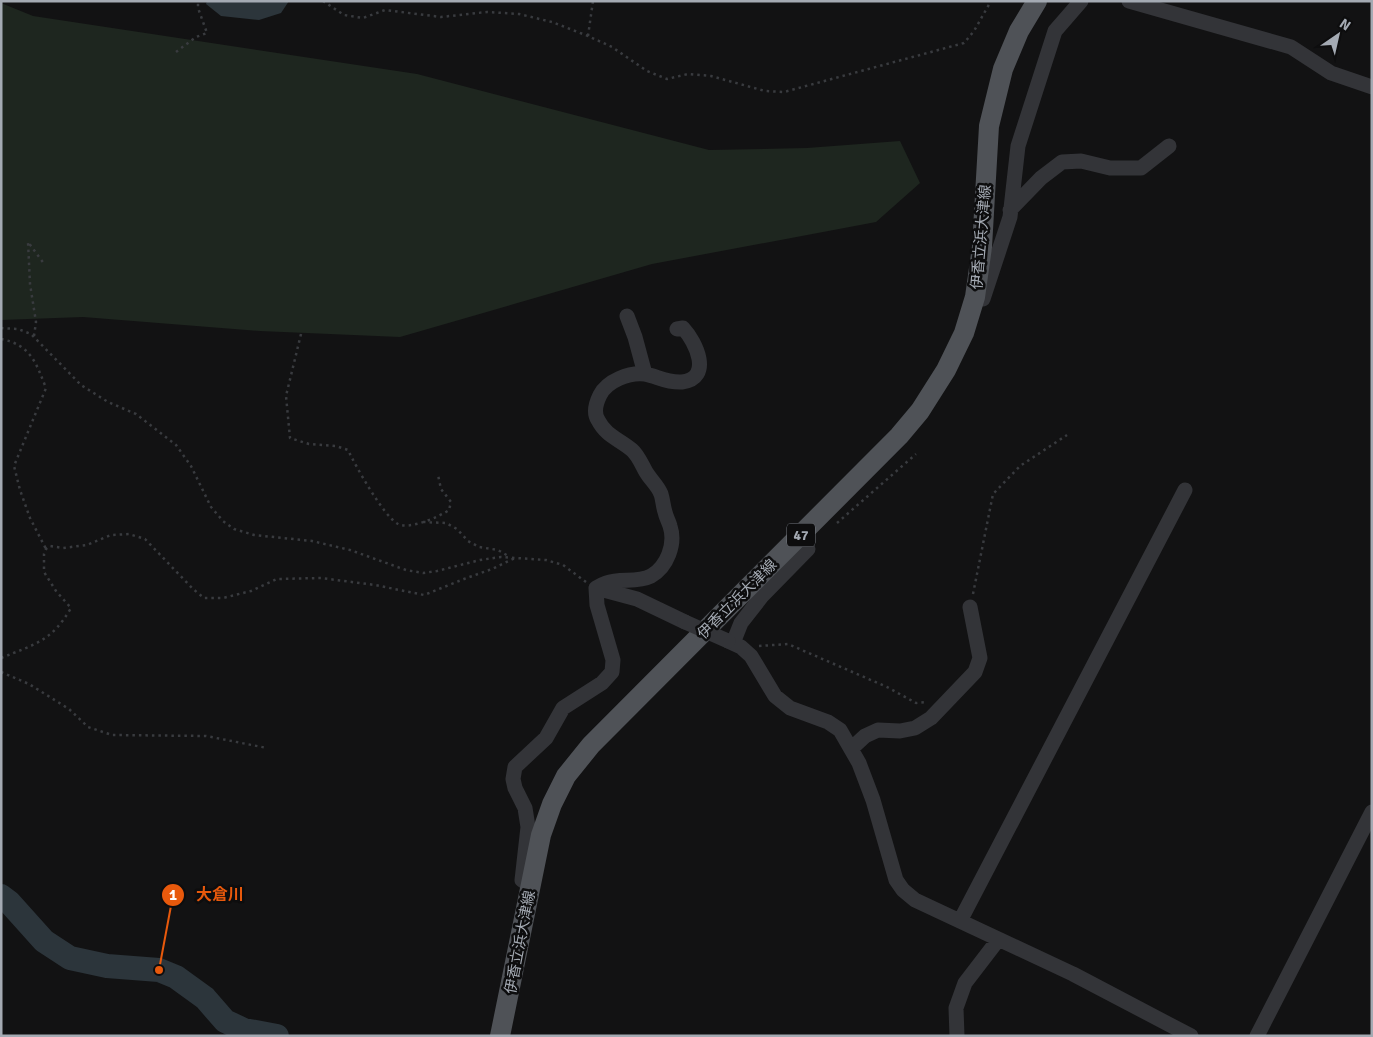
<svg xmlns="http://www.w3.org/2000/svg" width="1373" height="1037" font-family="Signika,'Noto Sans JP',sans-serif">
<rect width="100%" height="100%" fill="#121213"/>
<path fill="#1e261f" d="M1,3L33,16L417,74L709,150L807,148L900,141L920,183L876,222L652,264L400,337L260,331L83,317L1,320Z"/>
<path fill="#2c353b" d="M207,1H289L281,13L259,20L221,16L206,4Z"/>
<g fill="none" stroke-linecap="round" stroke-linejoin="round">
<path stroke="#2c353b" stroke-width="24" d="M1,896L9,902L44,941L70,958L107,966L159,970L176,977L205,998L225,1021L244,1030L277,1036"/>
<path stroke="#393b3f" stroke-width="2.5" stroke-dasharray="2.5 4" stroke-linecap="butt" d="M323,1L344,15L363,18L385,10L441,17L487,12L519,14L552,22L588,36L612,47L647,71L667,79L688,74L711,76L765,91L784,92L964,43L974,31L991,1
M588,36L593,1
M176,52L196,37L207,33L198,8V1
M1,328L18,329L31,334L81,385L108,402L136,414L176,445L191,466L211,507L223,521L234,529L254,535L312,541L350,550L406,570L423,573L437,571L480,560L501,557L546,560L563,565L586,582
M301,334L286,396L290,438L309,444L336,446L348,450C355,465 384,517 398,524C409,530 439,517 449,510L451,502L441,489L438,475
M34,336L36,322L30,284L28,242L45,265
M1,339C31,345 36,363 46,388L14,466L20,490L30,518L46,549
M423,522L446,523L457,529L468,541L479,547L498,550L510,557
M837,523L916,454
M973,594L993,494L1020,466L1067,435
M759,646L788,644L887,687L916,703L927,702
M1,658C35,644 51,642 71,608L56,591L44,572V554L46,549L50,546L63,548L87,545L111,535L129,534L145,539L193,589L204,598H223L251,591L277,579L321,578L375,585L424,595L464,579L492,569L515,558
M1,672L29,684L69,709L88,727L112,735L206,736L267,748"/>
<path stroke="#333438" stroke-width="15" d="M1129,1L1291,47L1331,73L1372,87
M1010,210L1041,178L1062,162L1081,161L1110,168H1141L1169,146
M975,297L983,299L1010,217L1018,146L1055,31L1081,1
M627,316L635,337L645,374
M596,588C599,586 603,584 606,583C621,578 637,583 651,576C667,567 676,544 670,526C669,522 666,517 665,512C663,506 663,500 661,494C658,486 650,479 646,472C642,465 638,455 632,450C619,439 606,436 598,420C593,412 596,403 600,395C607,381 629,372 645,374C657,376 666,383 682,382C713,378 696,342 683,328L677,329
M596,588L637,599L685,622
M728,641L741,647L751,656L775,696L790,708L828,722L840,730L859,763L873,800L896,880L903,890L915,900L1073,974L1191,1036
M733,643L741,623L762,596L808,549L797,539
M851,749L865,736L878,730L900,731L915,728L931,718L975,672L980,658L970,607
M531,886L522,880L528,827L525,808L515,788L513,779L515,767L546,738L563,708L602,683L612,672L613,660L597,605L596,588
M960,921L1185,490
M957,1036L956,1008L965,983L998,940
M1257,1036L1372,812"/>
<path stroke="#4f5257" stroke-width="20" d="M500,1036L541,835L552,804L566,776L591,745L899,436L920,411L946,370L964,333L975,297L982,247L989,126L1003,69L1019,31L1037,1"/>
<path stroke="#333438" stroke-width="15" d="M685,622L728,641"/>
</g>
<g text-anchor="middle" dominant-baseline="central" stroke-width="5" stroke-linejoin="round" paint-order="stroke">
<rect fill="#0d0d0e" stroke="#777b82" stroke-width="1" x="787" y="523.5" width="28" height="23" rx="4"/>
<g font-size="14" font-weight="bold" fill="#a4aab3">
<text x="801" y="535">47</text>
</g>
<g font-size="15" fill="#a4aab3" stroke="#0d0d0e">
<text transform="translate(981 237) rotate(-85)">伊香立浜大津線</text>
<text transform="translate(737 599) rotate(-45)">伊香立浜大津線</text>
<text transform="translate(520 942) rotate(-79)">伊香立浜大津線</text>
</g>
</g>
<path fill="none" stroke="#e8590c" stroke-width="2" d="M159 970L173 895"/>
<g fill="#e8590c" stroke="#0d0d0e" stroke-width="2">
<circle cx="159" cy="970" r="5"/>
<circle cx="173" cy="895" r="12"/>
</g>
<g font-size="15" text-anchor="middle" font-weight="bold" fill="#fff">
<text x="173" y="900">1</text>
</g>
<g font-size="16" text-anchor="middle" font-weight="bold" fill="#e8590c" stroke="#0d0d0e" stroke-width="5" stroke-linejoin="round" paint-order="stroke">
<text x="220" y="900">大倉川</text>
</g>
<rect width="1373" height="1037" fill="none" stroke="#a4aab3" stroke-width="5"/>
<g transform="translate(1338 35) rotate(34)" stroke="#0d0d0e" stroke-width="4" paint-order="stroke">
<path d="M0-4L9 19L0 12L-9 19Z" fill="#a4aab3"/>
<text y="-8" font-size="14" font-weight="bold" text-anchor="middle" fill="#a4aab3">N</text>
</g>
</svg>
